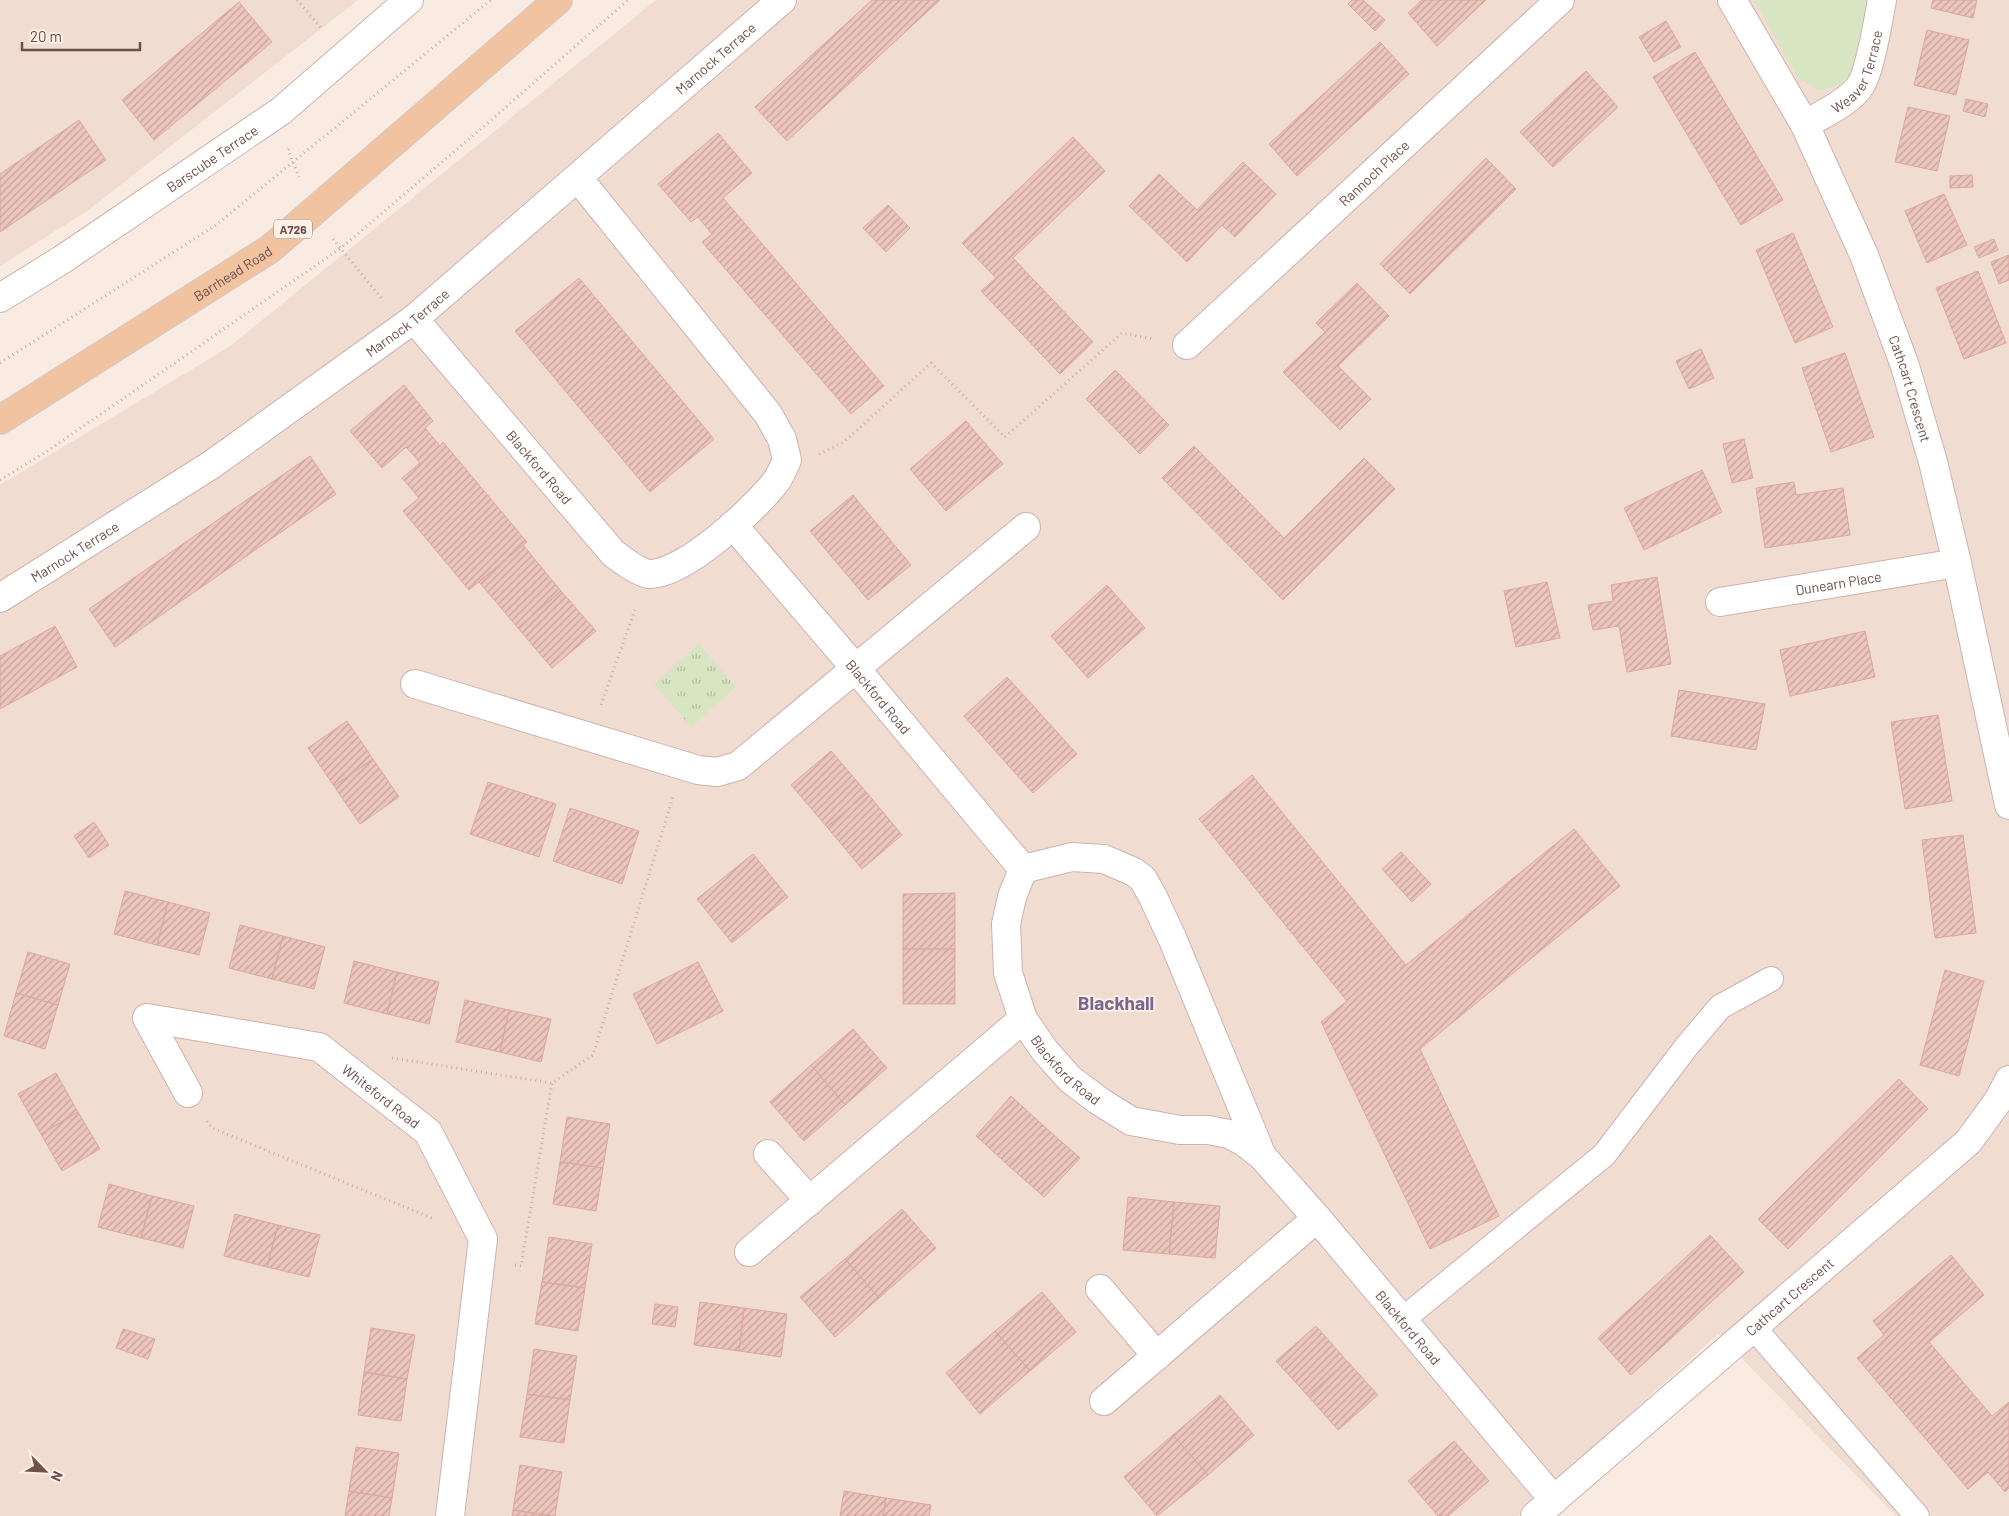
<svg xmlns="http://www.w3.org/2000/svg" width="2009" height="1516" font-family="Barlow,sans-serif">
<defs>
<pattern id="park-tufts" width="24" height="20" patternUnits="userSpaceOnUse" patternTransform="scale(1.25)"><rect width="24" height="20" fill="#d7e5c2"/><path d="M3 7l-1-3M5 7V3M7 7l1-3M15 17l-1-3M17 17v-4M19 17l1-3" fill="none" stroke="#b3bca0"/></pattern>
<pattern id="building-hatch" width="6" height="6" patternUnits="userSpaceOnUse" patternTransform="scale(1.25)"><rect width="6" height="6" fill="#ecc5bc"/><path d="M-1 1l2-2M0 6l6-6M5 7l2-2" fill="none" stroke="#c3a29b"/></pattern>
</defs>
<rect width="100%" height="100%" fill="#f9ebe2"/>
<path fill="#f0dcd1" d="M0,0H358L87,211L0,266Z
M656,0H2009V1516H1896L1718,1334L1517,1516H0V485L229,347Z"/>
<path fill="#d7e5c2" d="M1754,0H1868L1851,73L1839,85L1823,90L1815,88L1799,79Z"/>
<path fill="url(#park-tufts)" d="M699,644L736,687L691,727L654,684Z"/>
<path fill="url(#building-hatch)" stroke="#dca99e" d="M872,0H940L787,141L755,107Z
M1352,0H1363L1385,20L1375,31L1348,4Z
M1422,0H1486L1437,46L1408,13Z
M1933,0H1977L1973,18L1931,8Z
M239,2L272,42L154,140L122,100Z
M1666,21L1681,47L1654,62L1639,37Z
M1927,30L1969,40L1956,95L1914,85Z
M1380,42L1409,74L1297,176L1269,144Z
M1695,52L1783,200L1741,225L1653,77Z
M1586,71L1618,107L1553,167L1520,132Z
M1966,99L1988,104L1985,117L1963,111Z
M1908,107L1950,116L1937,171L1895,162Z
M79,120L106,160L0,232V174Z
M718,133L752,173L723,198L884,386L851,414L702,242L712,234L698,217L691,222L658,184Z
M1073,137L1105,171L1013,258L1093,342L1060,374L981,291L996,278L962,243Z
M1486,158L1516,189L1410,294L1380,264Z
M1243,162L1276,194L1235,237L1222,225L1187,262L1129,206L1159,174L1197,210Z
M1972,175L1973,187L1950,188V176Z
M1944,194L1967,245L1927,263L1905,211Z
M888,205L910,228L886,252L863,228Z
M1793,233L1833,327L1795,343L1756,250Z
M1994,239L1998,250L1979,258L1974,247Z
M2009,255V280L1999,284L1991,262Z
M1978,271L2006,343L1964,359L1936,288Z
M579,278L714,439L650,492L515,331Z
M1357,283L1389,316L1338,366L1371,399L1340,430L1283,372L1325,332L1316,323Z
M1701,349L1714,378L1689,389L1676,361Z
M1845,353L1874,437L1831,452L1802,368Z
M1115,370L1169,425L1140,454L1086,399Z
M404,385L433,421L425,428L440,446L443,442L527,542L469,590L403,511L419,498L402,478L420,463L406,447L382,468L350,431Z
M966,421L1003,464L946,511L910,469Z
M1744,439L1753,478L1732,483L1723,444Z
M1194,446L1284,538L1364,458L1395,489L1283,600L1162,478Z
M310,456L336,494L115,647L89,609Z
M1702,470L1722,512L1644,550L1624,508Z
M1794,482L1796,495L1843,488L1850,535L1765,548L1756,488Z
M853,495L911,565L868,600L810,531Z
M523,545L561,591L518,628L479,582Z
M1657,577L1671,664L1627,672L1619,626L1593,630L1588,605L1613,601L1611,585Z
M1547,582L1560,638L1516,647L1504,591Z
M1107,585L1145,628L1088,678L1051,636Z
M561,591L596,631L552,668L518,628Z
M55,626L77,667L0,709V656Z
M1865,631L1875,677L1790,696L1780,650Z
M1007,677L1077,754L1033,793L964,716Z
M1679,690L1765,704L1756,750L1671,736Z
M1938,715L1952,801L1905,809L1891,722Z
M347,721L373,759L334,786L308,748Z
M831,751L867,793L827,827L791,785Z
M373,759L399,797L360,824L334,786Z
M1252,775L1406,965L1574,829L1620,886L1420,1049L1499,1216L1430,1249L1321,1022L1347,1001L1199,819Z
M488,782L556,804L539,857L470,834Z
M867,793L902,835L862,869L827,827Z
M570,808L639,831L622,884L553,861Z
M94,822L109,845L89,858L74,836Z
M1963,835L1976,933L1935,938L1922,840Z
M1401,852L1431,884L1412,902L1382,869Z
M753,854L788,897L732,943L697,899Z
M125,891L168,902L157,945L114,934Z
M955,893V949H903V894Z
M168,902L210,913L199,955L157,945Z
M240,925L283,936L272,979L229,968Z
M283,936L325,947L314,989L272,979Z
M903,949H955V1004H903Z
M28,952L70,964L58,1005L16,993Z
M354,961L397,972L387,1014L344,1003Z
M698,962L723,1011L657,1044L633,994Z
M1945,970L1984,981L1959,1076L1920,1065Z
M397,972L439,982L429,1024L387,1014Z
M16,993L58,1005L45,1049L4,1036Z
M465,1000L509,1010L500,1052L456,1042Z
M509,1010L551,1019L541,1062L500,1052Z
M853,1029L887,1068L845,1105L811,1065Z
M811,1065L845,1105L804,1141L770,1102Z
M56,1073L78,1112L41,1134L18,1094Z
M1899,1079L1928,1109L1788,1249L1758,1219Z
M1011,1096L1046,1128L1010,1167L976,1136Z
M78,1112L100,1149L62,1171L41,1134Z
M567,1117L610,1124L603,1168L560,1162Z
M1046,1128L1080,1158L1044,1197L1010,1167Z
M560,1162L603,1168L596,1211L553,1204Z
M109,1184L152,1196L141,1238L98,1227Z
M152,1196L194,1206L183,1248L141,1238Z
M1128,1197L1174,1202L1169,1254L1123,1250Z
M1174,1202L1220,1206L1215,1258L1169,1254Z
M902,1209L936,1248L879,1298L845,1259Z
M235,1214L278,1225L267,1267L224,1256Z
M278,1225L320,1235L309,1277L267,1267Z
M1710,1235L1744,1272L1631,1375L1598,1338Z
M549,1237L592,1244L585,1288L542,1282Z
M1951,1255L1984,1295L1929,1342L1992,1416L2009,1402V1488L2005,1492L1988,1472L1968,1489L1857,1358L1884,1335L1873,1321Z
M845,1259L879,1298L835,1337L800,1297Z
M542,1282L585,1288L578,1331L535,1324Z
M1042,1292L1076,1332L1030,1371L995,1331Z
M700,1302L744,1308L739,1351L694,1345Z
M655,1304L678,1307L675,1327L652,1324Z
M744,1308L787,1314L781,1357L739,1351Z
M1316,1326L1347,1361L1308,1396L1276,1361Z
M371,1328L415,1335L407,1379L364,1372Z
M123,1329L155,1339L148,1359L116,1348Z
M995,1331L1030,1371L980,1414L946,1373Z
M534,1349L577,1356L570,1400L527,1394Z
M1347,1361L1378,1395L1338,1430L1308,1396Z
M364,1372L407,1379L401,1421L358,1415Z
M527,1394L570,1400L564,1443L520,1437Z
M1220,1395L1254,1435L1208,1475L1173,1435Z
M1173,1435L1208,1475L1157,1516L1124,1477Z
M1454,1441L1489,1481L1448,1516H1438L1408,1481Z
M356,1447L399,1453L392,1498L349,1491Z
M520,1465L562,1472L555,1516L513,1510Z
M349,1491L392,1498L389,1516H345Z
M844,1491L886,1498L883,1516H840Z
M886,1498L931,1505L929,1516H883Z
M513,1510L551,1516H512Z"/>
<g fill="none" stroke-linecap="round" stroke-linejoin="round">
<defs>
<path id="service" d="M1402,1320L1604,1155L1687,1046L1720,1007L1771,979
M1753,1327L1917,1516"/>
<g id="minor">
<path id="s1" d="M1732,0L1805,125L1864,255L1905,366L1933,462L1957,563L2009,805"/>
<path id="s2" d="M1805,125C1822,114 1844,105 1857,90C1870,77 1878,20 1882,0"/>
<path id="s3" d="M0,298L63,259L281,111L409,0"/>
<path id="s4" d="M414,319L613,553C621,559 639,573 649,574C684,575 753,510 774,484C780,477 783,468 787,460L782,439L768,414L578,178"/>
<path id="s5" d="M1187,345L1560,0"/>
<path id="s6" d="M733,525L856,669L1023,869L1012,897L1006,924L1008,973L1023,1019L1045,1051L1070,1079L1099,1101L1131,1121L1180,1130H1208L1229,1134L1244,1142L1262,1156L1317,1218L1554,1500"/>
<path id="s7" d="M0,598L211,465L414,319L782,0"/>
<path id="s8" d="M1720,602L1957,563"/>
<path d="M415,684L698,770L717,772L738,766L1026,527"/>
<path d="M1023,869L1072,857L1104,859L1134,872L1143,879L1153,897L1173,940L1262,1156"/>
<path id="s9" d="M188,1093L147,1018L319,1047L428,1132L483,1239L450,1516"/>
<path d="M768,1154L810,1201"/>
<path d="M749,1252L1023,1019"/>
<path d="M1100,1289L1157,1356"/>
<path d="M1104,1401L1317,1218"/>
<path id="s10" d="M1535,1516L1968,1142L1998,1101L2009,1080"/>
</g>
<g id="primary">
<path id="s11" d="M0,420L270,249L558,0"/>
</g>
</defs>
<use href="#service" stroke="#cbb4ad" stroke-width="26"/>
<use href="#minor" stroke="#cbb4ad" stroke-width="30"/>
<use href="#primary" stroke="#d4cac9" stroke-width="30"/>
<path stroke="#d0a9a0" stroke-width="3" stroke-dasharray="1 4" stroke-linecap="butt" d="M297,0L323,30
M289,149L288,150L299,177
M333,239L383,300
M0,363L216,225L491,0
M819,454L844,442L931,363L1005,437L1122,333L1154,339
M0,480L46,452L341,248L489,122L628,0
M601,705L636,607
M392,1058L552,1083L593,1055L673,797
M207,1121L212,1128L434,1219
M515,1265L521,1266L552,1083"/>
<use href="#service" stroke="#fff" stroke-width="24"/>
<use href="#minor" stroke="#fff" stroke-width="28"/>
<use href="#primary" stroke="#f2c3a0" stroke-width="28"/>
</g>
<g text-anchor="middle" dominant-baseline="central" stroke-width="4" stroke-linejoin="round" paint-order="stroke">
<rect fill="#fdf0e7" stroke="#99807a" stroke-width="1" x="274" y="219.5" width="38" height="19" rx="4"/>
<g font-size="12" font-weight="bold" fill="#6e504b">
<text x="293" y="229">A726</text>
</g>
<g font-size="14" fill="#6e504b" stroke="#fdf0e7">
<text stroke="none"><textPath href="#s7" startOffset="898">Marnock Terrace</textPath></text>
<text stroke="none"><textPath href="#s2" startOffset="79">Weaver Terrace</textPath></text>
<text stroke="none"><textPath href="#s3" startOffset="254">Barscube Terrace</textPath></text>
<text stroke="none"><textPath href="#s5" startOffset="254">Rannoch Place</textPath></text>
<text stroke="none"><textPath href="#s11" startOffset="275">Barrhead Road</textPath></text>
<text stroke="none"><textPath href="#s7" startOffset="492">Marnock Terrace</textPath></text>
<text stroke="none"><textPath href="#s1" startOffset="429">Cathcart Crescent</textPath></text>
<text stroke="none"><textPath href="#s4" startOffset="194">Blackford Road</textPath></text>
<text stroke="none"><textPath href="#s7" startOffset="88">Marnock Terrace</textPath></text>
<text stroke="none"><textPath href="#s8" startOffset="120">Dunearn Place</textPath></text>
<text stroke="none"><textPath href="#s6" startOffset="225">Blackford Road</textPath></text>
<text stroke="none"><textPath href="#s6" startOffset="672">Blackford Road</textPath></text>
<text stroke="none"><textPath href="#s9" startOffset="339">Whiteford Road</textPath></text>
<text stroke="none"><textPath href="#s10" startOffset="336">Cathcart Crescent</textPath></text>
<text stroke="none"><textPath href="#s6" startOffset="1120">Blackford Road</textPath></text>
</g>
<g font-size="19" font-weight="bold" fill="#7a6790" stroke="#fdf0e7">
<text x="1116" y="1002">Blackhall</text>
</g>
</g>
<g transform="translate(45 1471) rotate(114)" stroke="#fdf0e7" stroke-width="4" paint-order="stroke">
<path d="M0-4L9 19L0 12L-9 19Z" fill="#6e504b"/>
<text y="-8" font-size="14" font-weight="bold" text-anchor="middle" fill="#6e504b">N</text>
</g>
<path d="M22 42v8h118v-8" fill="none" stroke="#6e504b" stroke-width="2.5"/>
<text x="30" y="42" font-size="15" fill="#6e504b" stroke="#fdf0e7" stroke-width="4" paint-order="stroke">20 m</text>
</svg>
